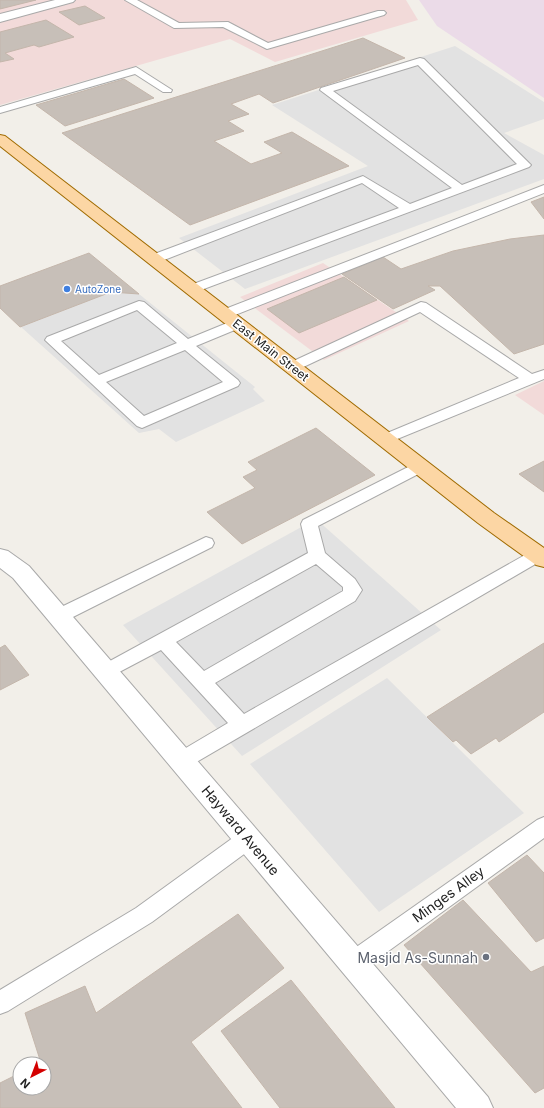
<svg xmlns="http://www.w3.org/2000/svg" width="544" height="1108" font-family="Inter,sans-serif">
<rect width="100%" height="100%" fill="#f2efe9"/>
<path fill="#f2dad9" d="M0,0H406L418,20L275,62L230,39L0,105Z
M323,263L409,321L324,360L240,297Z
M544,381V415L515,395Z"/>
<path fill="#ebdbe8" d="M419,0H544V98L437,26Z"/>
<path fill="#e2e2e2" d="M455,46L544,102V119L504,133L544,155V179L245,289L179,238L368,166L272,105Z
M111,292L139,294L255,387L253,389L265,401L176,442L159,429L139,433L21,327Z
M316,519L441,630L242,756L123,625Z
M387,678L524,813L379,912L250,764Z"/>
<path fill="#c7bfb8" stroke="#c4b6ab" d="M0,0H36L0,9Z
M85,6L105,18L79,25L59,12Z
M46,20L74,37L39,47L34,45L5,53L14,59L0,62V32Z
M363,38L405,58L273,103L259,94L231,104L249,114L228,121L244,131L214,141L251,164L282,153L264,142L292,132L349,166L190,225L62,133Z
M124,79L154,98L65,126L36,105Z
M544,197V219L531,202Z
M544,235V344L514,354L440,286H428L435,290L393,309L342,274L383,257L401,269L453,251L510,239Z
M89,253L139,294L111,292L20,327L0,308V286Z
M344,277L377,300L299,333L267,309Z
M316,428L375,475L242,544L207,512L255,488L243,477L257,470L248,462Z
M544,461V492L519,474Z
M544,643V712L499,742L496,738L471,754L456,740L453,742L427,717Z
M5,645L29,675L0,690V648Z
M527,855L544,873V938L536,942L488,883Z
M463,900L531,972L544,966V1088L535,1093L404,945Z
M238,914L284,968L191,1042L242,1108H0V1083L20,1073V1088H44V1064H40L41,1063L25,1013L85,986L96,1013Z
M291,980L395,1108H280L221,1031Z"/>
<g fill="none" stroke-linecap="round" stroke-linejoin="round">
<defs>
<path id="service" d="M125,0H137L179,23L228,22L268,43L378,11H384L386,13L384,15L267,49L223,27L174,28Z
M420,58L424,59L529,163L531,165L529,167L193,293L188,292L186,289L188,286L399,208L362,183L159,262H149L148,259L149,256L363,176L410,204L452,188L320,90L321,88ZM418,65L517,164L462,185L333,91Z
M136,67L172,90L171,92H163L135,74L0,113V107Z
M544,185V193L230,317H220L218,314L220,311Z
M139,301L144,302L188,339L232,321H242L244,324L242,327L196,346L238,380L240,383L238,386L142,428L137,426L45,340L47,337ZM137,310L177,343L99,375L61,341ZM185,350L223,382L144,416L106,382Z
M421,302L426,303L532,374L544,370V379L385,444L380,442L377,439L380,436L519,378L420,312L297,370H287L285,367L287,364Z
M420,461L426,462L428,466L426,470L318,526L325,553L355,579L362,590L355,601L215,683L244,714L532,551L538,549L544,551V559L188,767L181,769L174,767L171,761L174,755L228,723L161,650L106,679L99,677L97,672L99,667L308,553L301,524L303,520ZM316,564L343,587V591L204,671L176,642Z
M206,537L212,539L214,543L212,547L65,621L59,623L53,621L50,616L53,611Z
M544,817V838L361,971L353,974L345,971L342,963L345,955L537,820Z
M248,830L255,832L259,839L255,846L152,922L8,1011L0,1014V990L136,908L241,832Z"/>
<path id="minor" d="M55,0H75L73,2L0,22V14Z
M0,549L8,551L29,566L488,1097L493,1108H456L13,578L0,568Z"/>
<path id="primary" d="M0,135L5,136L494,513L544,548V567L536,565L478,523L0,146Z"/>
</defs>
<use href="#service" stroke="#a9a9a9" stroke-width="2"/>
<use href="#minor" stroke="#a9a9a9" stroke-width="2"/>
<use href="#primary" stroke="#a06b00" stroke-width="2"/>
<use href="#service" fill="#fff" fill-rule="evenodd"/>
<use href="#minor" fill="#fff" fill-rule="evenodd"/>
<use href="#primary" fill="#fcd6a4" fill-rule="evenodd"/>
</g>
<circle fill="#3f7fe0" stroke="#fff" stroke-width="1.5" cx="67" cy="289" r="4"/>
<circle fill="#6b7280" stroke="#fff" stroke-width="1.5" cx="486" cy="957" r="4"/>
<g text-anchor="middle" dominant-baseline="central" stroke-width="3" stroke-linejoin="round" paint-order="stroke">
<g font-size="10" fill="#366cbe" stroke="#fff" text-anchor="start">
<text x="75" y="289">AutoZone</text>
</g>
<g font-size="12" fill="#222" stroke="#fff">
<text transform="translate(271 350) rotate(38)">East Main Street</text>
</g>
<g font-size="14" fill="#222" stroke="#fff">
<text transform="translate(241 830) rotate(50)">Hayward Avenue</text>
<text transform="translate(448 894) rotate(-36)">Minges Alley</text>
</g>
<g font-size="14" fill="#5b616d" stroke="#fff" text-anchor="end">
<text x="478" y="957">Masjid As-Sunnah</text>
</g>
</g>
<g transform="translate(32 1076) rotate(222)"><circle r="19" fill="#ffffff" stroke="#a7a7a7"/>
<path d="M0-3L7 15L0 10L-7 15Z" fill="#d40000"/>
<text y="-6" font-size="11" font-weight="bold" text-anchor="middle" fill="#222222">N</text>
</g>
</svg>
